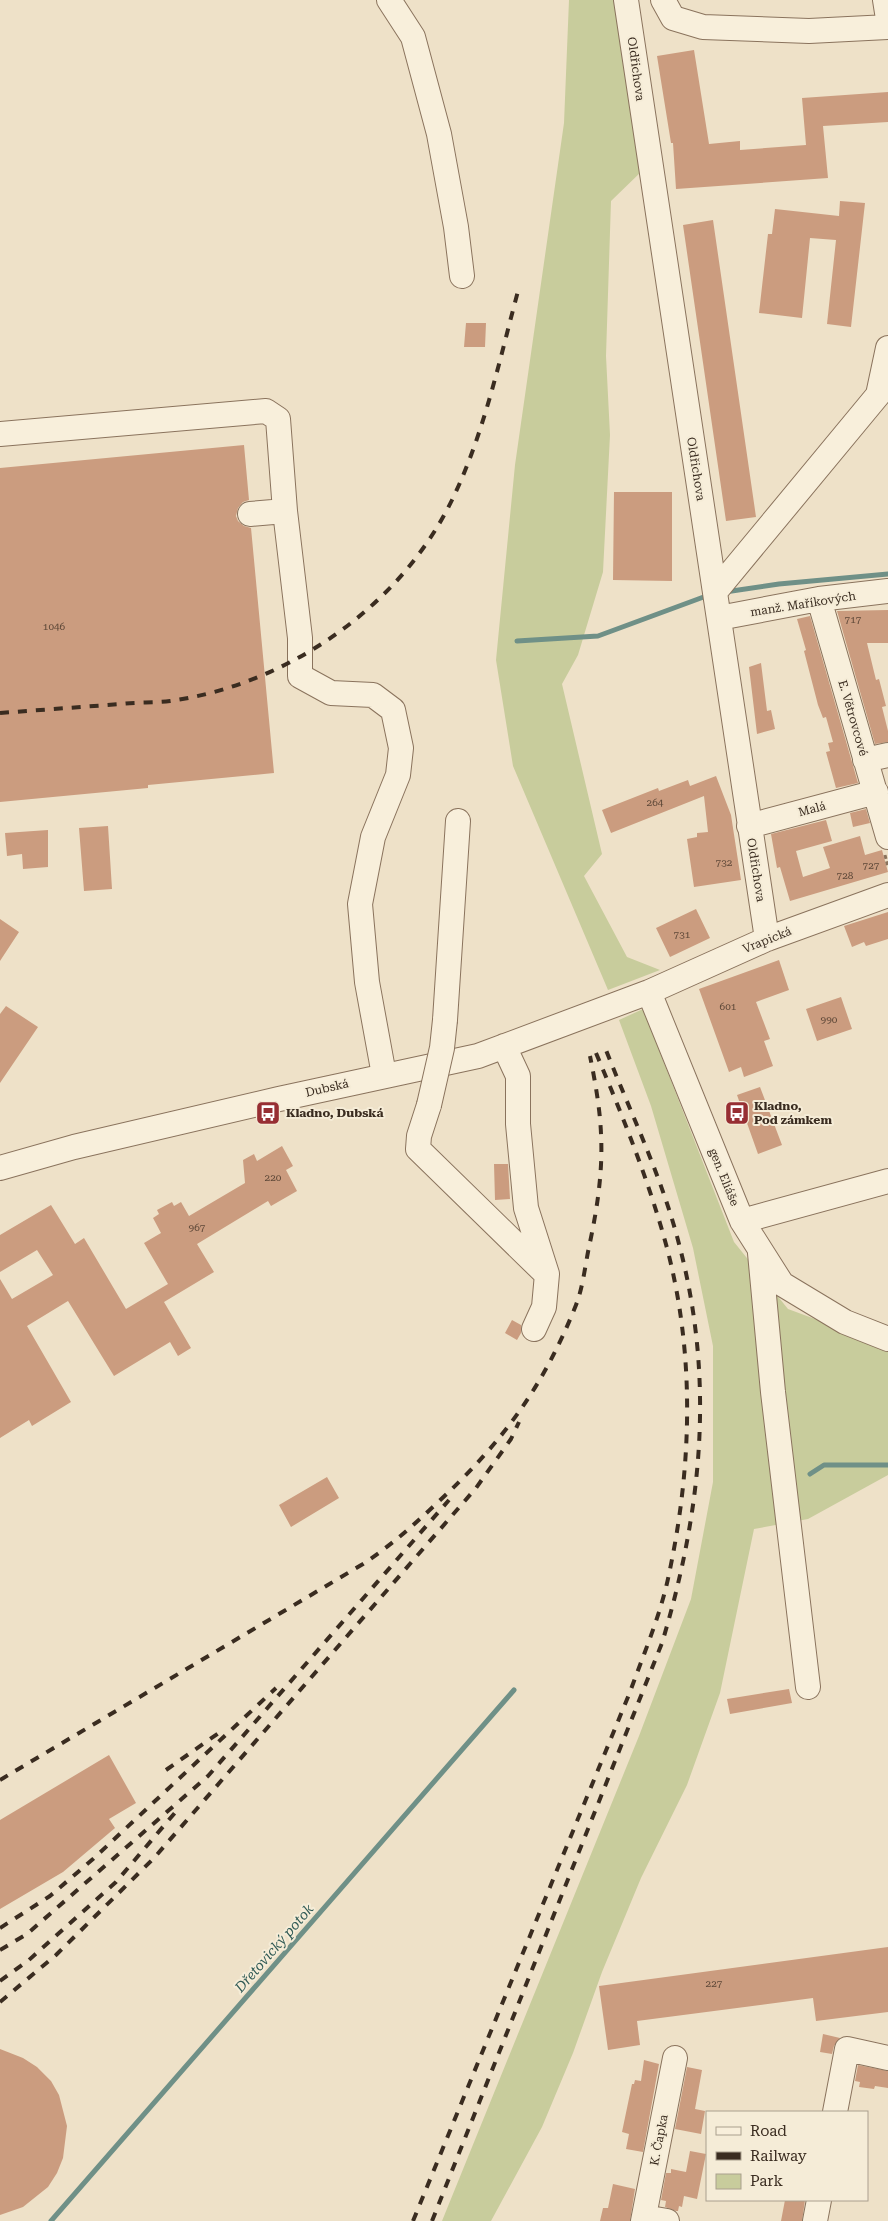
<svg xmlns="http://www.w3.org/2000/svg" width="888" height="2221" font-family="'Roboto Serif',serif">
<rect width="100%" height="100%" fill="#eee1c8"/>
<path fill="#c8cc9c" d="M569,0H619L643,170L611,201L606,356L610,435L603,572L578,655L562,684L602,854L584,876L627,957L660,970L608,990L513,766L496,660L515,465L564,123Z
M643,1009L734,1242L788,1309L888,1346V1475L808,1519L754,1529L720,1693L687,1785L641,1878L602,1972L573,2053L542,2127L491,2221H442L639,1736L691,1599L713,1482V1346L693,1248L651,1106L619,1020Z"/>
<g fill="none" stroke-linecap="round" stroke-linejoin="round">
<path stroke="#6f9087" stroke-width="5" d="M725,592L779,584L888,574
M517,641L598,636L709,595
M810,1474L824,1465H888
M51,2221L514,1690"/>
</g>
<path fill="#cb9c7f" d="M694,50L709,144L740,141V150L806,145L802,98L888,92V122L823,126L828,178L676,189L673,143H671L657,56Z
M840,201L865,203L851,327L827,324L836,240L810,238L802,318L759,313L768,234H772L775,209L839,216Z
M713,220L756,517L726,521L683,225Z
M466,323H486L485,347H464Z
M244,445L249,500L243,502L238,508L236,516L238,521L244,526L251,528L274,773L148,785V788L0,802V468Z
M614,492H672V581L613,580Z
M888,610V643H867L876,680L879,679L886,706L882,707L888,731V742L875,744L837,611Z
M810,616L858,783L836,788L826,752L830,751L828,743L833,742L826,717L823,718L818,705L804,651L806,650L797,619Z
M761,663L767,711L771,710L775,729L757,734L749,667Z
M716,776L731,815L741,880L694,887L687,839L697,837V833L708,832L704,796L611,833L602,810L658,788L659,791L688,780L690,786Z
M866,809L870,823L853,827L850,813Z
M826,820L832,841L796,851L803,877L830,868L823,847L860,836L865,855L882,850L888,872L790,901L780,867L777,868L771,834Z
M108,826L112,889L84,891L79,828Z
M48,830V867L23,869L22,854L7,856L5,833Z
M696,909L710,938L670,957L656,928Z
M888,912V939L866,946L864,942L852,947L844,926Z
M0,919L19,932L0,961Z
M779,960L789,990L756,1002L770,1039L764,1041L773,1066L744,1077L741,1067L729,1072L699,989Z
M841,997L852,1029L817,1041L806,1009Z
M6,1006L38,1027L0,1083V1014Z
M760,1087L782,1145L758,1154L737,1095Z
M282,1146L293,1166L286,1170L297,1191L271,1206L268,1201L197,1244L214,1272L164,1302L191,1348L178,1356L170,1342L114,1376L68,1301L27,1326L71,1402L32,1426L29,1420L0,1438V1279L12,1299L53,1275L37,1250L0,1272V1235L51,1205L75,1244L84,1238L126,1309L168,1284L144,1243L161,1233L153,1218L159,1214L157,1210L172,1202L174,1206L181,1202L189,1216L245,1183L243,1160L254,1154L257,1161Z
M494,1164H508L510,1199L495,1200Z
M512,1320L521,1325V1333L517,1340L505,1333Z
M327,1477L339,1498L291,1527L279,1505Z
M789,1689L792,1703L730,1714L727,1699Z
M109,1755L136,1803L109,1819L115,1828L63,1872L0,1909V1820Z
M888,1947V2012L816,2021L813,1998L637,2021L640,2045L608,2050L599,1986Z
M823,2034L840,2038L834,2046L832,2054L820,2052Z
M0,2049L23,2058L37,2067L51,2081L59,2095L67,2126L63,2158L57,2173L48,2187L23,2207L0,2215Z
M644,2060L659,2064L643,2152L626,2149L629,2134L622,2132L632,2084H634L635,2080L641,2081Z
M858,2065L888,2071V2088L875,2086L874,2089L859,2087L860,2082L855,2081Z
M687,2067L702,2070L695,2109L705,2111L701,2134L675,2129Z
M690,2151L706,2154L697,2199L684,2196L682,2207L679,2206L678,2211H676L665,2207L666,2201L661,2200L666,2173H671V2169L686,2172Z
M613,2184L635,2189L630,2221H600L603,2208H608Z
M785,2200H805L802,2221H781Z"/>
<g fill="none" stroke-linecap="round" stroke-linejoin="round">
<defs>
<path id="minor" d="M389,0L413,37L439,134L456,227L462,276
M626,0L767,939
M663,0L673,18L703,27L809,31L888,27
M885,0L888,19
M0,434L266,411L278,419L285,511L300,638V676L331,693L373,695L393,710L401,748L398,775L373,837L360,904L367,982L384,1075
M250,514L285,511
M715,592L878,395L888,348
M819,599L888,837
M719,618L819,599L888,591
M865,760L888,755
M749,826L876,792
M649,992L742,1221L782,1284L845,1322L888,1339
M445,1020L458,821
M504,1046L518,1076V1124L526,1208L547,1274L544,1307L534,1329
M429,1105L419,1136L418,1149L544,1272
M0,1168L74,1147L279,1099L478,1056L649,992L767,939L888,895
M742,1221L888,1181
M760,1253L773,1392L808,1687
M835,2112L847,2049L888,2058
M644,2217L667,2221
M643,2221L675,2058
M815,2221L819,2200"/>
</defs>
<use href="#minor" stroke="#8a735d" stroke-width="26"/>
<path stroke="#8a735d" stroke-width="3" stroke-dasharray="4 2.5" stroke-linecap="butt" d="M885,855L888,867"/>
<use href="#minor" stroke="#f8efdb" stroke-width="24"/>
<path stroke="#3a2c20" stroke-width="4" stroke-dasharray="9 9" stroke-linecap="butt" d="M0,713C40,710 80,707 121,704C137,702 154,703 170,701C287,685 400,607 452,500C484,434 499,362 518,291
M166,1770L223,1730
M0,1780L363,1564C390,1546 413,1526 436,1504C501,1444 543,1388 576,1305C583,1287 585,1266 589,1247C597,1210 603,1172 601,1134C600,1108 595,1081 590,1056
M0,1928L50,1896L93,1859L276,1688
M0,1950L27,1934L208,1776L449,1500
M0,1981L29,1960L116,1882L179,1808
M0,2002L56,1955L154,1858L476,1488L511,1439L519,1422
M413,2221L630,1692C644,1653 661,1614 669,1574C692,1466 695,1355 667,1248C649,1181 623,1117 596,1053
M432,2221L662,1643C702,1510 715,1380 679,1244C662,1177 631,1114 606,1050"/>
<defs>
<path id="minor-bridge" d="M429,1105L442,1048L445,1020"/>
</defs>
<use href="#minor-bridge" stroke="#8a735d" stroke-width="26" stroke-linecap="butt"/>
<use href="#minor-bridge" stroke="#f8efdb" stroke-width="24"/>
</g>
<defs>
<symbol id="bus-square" viewBox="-11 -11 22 22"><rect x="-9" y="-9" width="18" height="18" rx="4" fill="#972e33" stroke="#f5ecd7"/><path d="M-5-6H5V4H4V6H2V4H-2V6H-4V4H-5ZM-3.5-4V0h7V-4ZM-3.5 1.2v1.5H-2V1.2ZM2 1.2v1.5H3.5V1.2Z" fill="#fff"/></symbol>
</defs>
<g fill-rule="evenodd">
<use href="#bus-square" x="254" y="1099" width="28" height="28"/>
<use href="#bus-square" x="723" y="1099" width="28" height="28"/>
</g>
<g text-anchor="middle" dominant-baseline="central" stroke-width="4" stroke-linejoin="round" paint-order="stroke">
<g font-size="10" fill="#5e4838">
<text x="853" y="619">717</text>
<text x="54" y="626">1046</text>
<text x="655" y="802">264</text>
<text x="724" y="862">732</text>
<text x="871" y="865">727</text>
<text x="845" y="875">728</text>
<text x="682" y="934">731</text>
<text x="728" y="1006">601</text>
<text x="829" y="1019">990</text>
<text x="273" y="1177">220</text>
<text x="197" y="1227">967</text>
<text x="714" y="1983">227</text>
</g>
<g font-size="12" fill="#3a2c20" stroke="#f5ecd7">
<text transform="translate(636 69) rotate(82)">Oldřichova</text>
<text transform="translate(696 469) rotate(81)">Oldřichova</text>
<text transform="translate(803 604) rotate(-9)">manž. Maříkových</text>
<text transform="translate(853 718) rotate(74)">E. Větrovcové</text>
<text transform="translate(812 809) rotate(-15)">Malá</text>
<text transform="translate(756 870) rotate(81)">Oldřichova</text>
<text transform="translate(767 940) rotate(-22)">Vrapická</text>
<text transform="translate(327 1088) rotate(-13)">Dubská</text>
<text transform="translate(724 1177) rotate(68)">gen. Eliáše</text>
<text transform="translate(659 2140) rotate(-79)">K. Čapka</text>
</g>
<g font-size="12" font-weight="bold" fill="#3a2c20" stroke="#f5ecd7" text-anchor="start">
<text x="754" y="1106">Kladno,<tspan x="754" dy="14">Pod zámkem</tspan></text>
<text x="286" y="1113">Kladno, Dubská</text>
</g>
<g font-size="14" font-style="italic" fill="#305a55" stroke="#f5ecd7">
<text transform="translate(274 1948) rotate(-49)">Dřetovický potok</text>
</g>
</g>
<rect x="706" y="2111" width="162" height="90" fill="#f5ecd7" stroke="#aa9f8e"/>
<rect x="716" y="2127" width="25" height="8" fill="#f8efdb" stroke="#aa9f8e"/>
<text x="750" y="2136" font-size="15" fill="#3a2c20">Road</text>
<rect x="716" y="2152" width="25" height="8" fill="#3a2c20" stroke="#aa9f8e"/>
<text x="750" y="2161" font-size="15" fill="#3a2c20">Railway</text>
<rect x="716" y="2174" width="25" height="15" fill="#c8cc9c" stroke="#aa9f8e"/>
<text x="750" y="2186" font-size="15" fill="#3a2c20">Park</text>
</svg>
